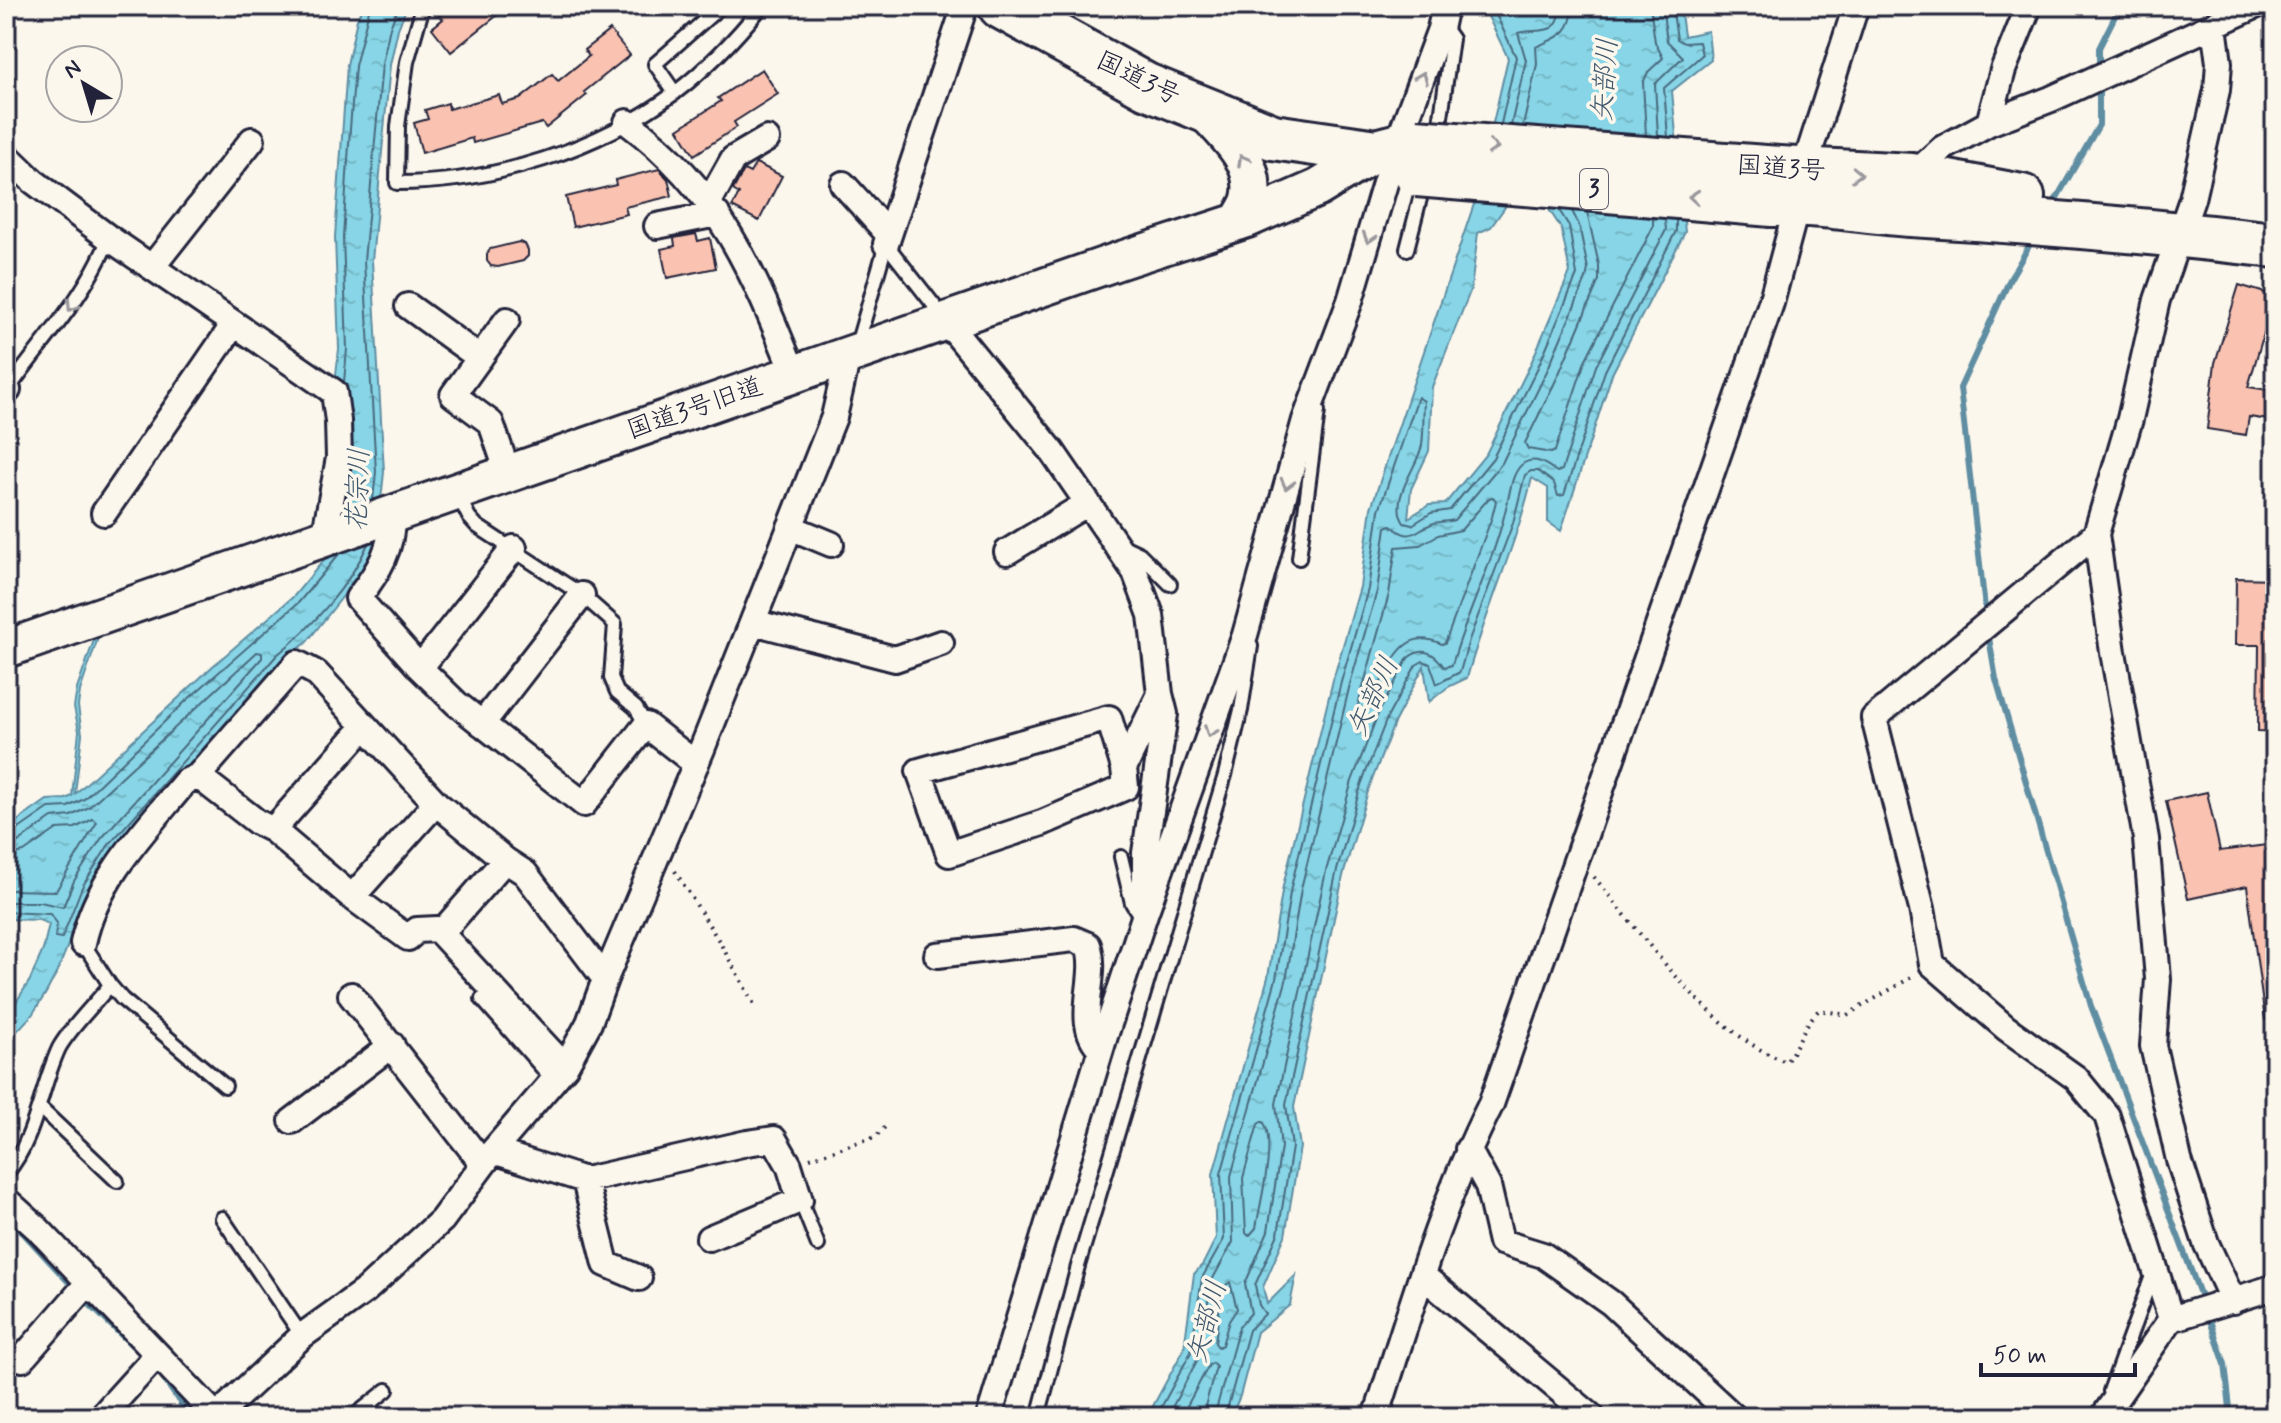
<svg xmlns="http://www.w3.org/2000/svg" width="2281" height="1423" font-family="Mynerve,'Klee One',sans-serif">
<defs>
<pattern id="water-ripples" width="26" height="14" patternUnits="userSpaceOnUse" patternTransform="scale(2)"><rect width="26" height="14" fill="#87d5e6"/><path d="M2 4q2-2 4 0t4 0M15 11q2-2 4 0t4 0" fill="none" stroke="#74b7c6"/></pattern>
</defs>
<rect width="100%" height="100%" fill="#fbf7ec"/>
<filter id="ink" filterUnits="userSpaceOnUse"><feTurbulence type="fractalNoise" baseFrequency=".0125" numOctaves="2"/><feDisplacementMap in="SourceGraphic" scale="16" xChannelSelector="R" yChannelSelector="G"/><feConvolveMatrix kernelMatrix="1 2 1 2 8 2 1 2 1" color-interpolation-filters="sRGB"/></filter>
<g filter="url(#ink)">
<path fill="url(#water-ripples)" stroke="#5f8da2" stroke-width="2" fill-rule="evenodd" d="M363,6H407L398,29L390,65L372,261L384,472L376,547L365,568L306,643L284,660L114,851L90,890L58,970L46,993L32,1015L6,1043V1018L30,980L43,950L49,924L39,920L6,919V829L47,800L66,799L72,796L79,731L74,707L77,689L94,640L97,641L80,691L78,706L82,734L75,794L214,665L294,596L333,549L342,514L343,461L335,383L339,349L335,237L347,65L357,19Z
M1483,6H1524L1527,14H1540L1544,6H1680L1684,36L1708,31L1711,60L1672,91L1685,232L1612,374L1561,531L1548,522V488L1532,478C1516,546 1486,610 1467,678L1448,687L1429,702L1424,666L1395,721L1369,788L1343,876L1294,1107L1300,1147L1285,1236L1263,1287L1267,1304L1296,1275L1290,1305L1257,1332L1240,1396L1231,1417H1147L1184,1349L1194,1274L1203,1264L1216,1238L1213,1174L1268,977L1283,886L1333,680L1360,587L1371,508L1475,201L1508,58ZM1515,193L1544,202L1561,228L1570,272L1531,363L1486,454L1445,504L1429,505L1408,518L1411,489L1429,451L1432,387L1471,289L1478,233L1491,227Z"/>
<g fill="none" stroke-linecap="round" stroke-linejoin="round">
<path stroke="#4a6a7f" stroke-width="2" d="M1492,6L1516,57L1501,124
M1511,125L1526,60L1518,33C1537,27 1559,40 1561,6
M1523,126L1537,64L1536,47C1557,37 1572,35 1573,6
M1646,135L1643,83L1648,72L1663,58L1655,42L1650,6
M1658,136L1655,84L1683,57L1667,41L1662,6
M1668,137L1664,88L1702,55L1699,42L1684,43L1677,39L1672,6
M1587,212L1599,265V280L1558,376L1525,443L1528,449L1551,453L1555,451L1585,361L1653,227V218
M344,382L347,349L343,237L350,129L355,66L370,6
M1493,497L1496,501L1492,517L1445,643L1442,644C1408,629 1397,652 1383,678C1375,694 1367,709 1361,726L1355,727L1353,723L1389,594L1396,547L1420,545L1438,535L1461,530L1489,498Z
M373,500L376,472L364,261L382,64L390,27L399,6
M6,834L13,833L49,808L68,807L84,799L186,701L299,602L339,554
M6,844L18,842L52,818L71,816L89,807L257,652L262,653V658L101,839L74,881L63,907L40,902H6
M6,856L24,852L57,829L75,828L93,819L97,822L56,891L6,890
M6,912L50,914L57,923L55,937L62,938L82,887L108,846L277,655C313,626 349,586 368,544
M1263,1121C1277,1141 1260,1203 1256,1228L1249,1236L1246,1233L1243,1178L1258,1124Z
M1230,1282L1237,1309L1229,1321L1222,1345L1218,1347L1215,1343L1222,1288Z
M1156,1417L1191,1352L1202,1278L1224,1239L1221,1174L1276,979L1291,887L1341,682L1368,589L1379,510L1418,397L1424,401C1423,415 1424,431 1422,445C1418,467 1388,499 1404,523L1412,525L1431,513L1450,510L1493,458L1538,367L1577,275L1569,226L1559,210
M1167,1417L1200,1355L1211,1282L1233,1242L1231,1176L1286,981L1301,889L1350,684L1377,591L1386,527L1391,525C1411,544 1414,530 1434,523C1441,521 1448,522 1454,520L1502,463L1547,371L1586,279L1588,269L1579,225L1572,211
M1181,1417L1209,1365L1213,1363L1216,1367L1202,1417
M1214,1417L1239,1327L1251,1313L1245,1284L1268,1231L1281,1147L1276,1104L1326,871L1352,781L1378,714L1408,658C1423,646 1435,653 1444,667L1452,665C1467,612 1494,561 1506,508C1510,495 1511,471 1524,463C1536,456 1547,465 1557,472L1562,470L1596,366L1666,230L1665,219
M1225,1417L1249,1330L1265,1314L1259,1305L1255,1285L1278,1234L1292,1147L1286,1105L1336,874L1361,785L1387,718L1416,665L1423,661L1430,664L1437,684L1460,672L1469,640L1513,523L1525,475L1531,471H1538L1554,483L1558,496L1564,495L1605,371L1676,231V220"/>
<path stroke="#5f8da2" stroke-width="6" d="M2099,69V48L2120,6
M2051,208L2099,125V85
M1986,617L1960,388L2010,279L2033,239
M1988,632L1996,679L2091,1006L2203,1302
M6,1220L24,1234L74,1288
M84,1299L145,1358
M2207,1312L2225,1364L2231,1417
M161,1375L190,1417"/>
</g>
<path fill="#fac2b0" stroke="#22223b" stroke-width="2" d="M432,6H509L451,52L432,28L443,19Z
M610,30L630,55L584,92L587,95L546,128L542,123L473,143L472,138L422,153L414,123L428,119L425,110L448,103L449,109L499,95L502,104L520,99L552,74L558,81L589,56L584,50Z
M762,69L778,94L734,122L737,127L694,155L678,129L721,101L718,98Z
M756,163L782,176L759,221L732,207L739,194L733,190L744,170L750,173Z
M659,169L668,179L672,196L625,207L627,214L573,227L566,197L616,185L615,180Z
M696,234L698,241L710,238L716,268L667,278L661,249L675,246L674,238Z
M519,242L525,244L528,250V256L523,261L498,267L491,266L487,261V254L490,249Z
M2239,285L2275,296L2248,387L2275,391V421L2249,417L2246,435L2207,429L2215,363Z
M2236,578L2275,579V732L2258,731L2259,645H2235Z
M2207,792L2220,851L2275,844V1019L2265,1020L2247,886L2188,899L2166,801Z"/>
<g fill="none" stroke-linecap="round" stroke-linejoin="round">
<defs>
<path id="lane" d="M423,6L407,62L398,126L397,183C494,183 598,150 676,92C709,67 737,37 762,6
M675,93L655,64L721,6
M1436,138L1441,117L1452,39L1442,25
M886,244L944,318
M1407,249L1424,183
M857,345L886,244
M7,391C43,340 86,296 109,238
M458,495L469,517L477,526L582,595L615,624L611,678L617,692L636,708L646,725
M1123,546L1140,554L1170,584
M1299,558L1318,411
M1121,857L1132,903L1143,921
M110,985L122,999L225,1086
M482,999L553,1080
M39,1107L117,1181
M6,1174C36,1139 40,1089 59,1048C70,1028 95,1004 110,985L83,943
M800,1200L818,1245
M222,1218L302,1336
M2110,1391L2153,1273
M353,1417L387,1390
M1038,1417L1078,1266L1225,775L1241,710L1251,646"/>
<path id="street" d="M2214,26L2219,63L2217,90L2192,199L2157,300L2130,419L2096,534L2113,652L2146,839L2158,979L2153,1046L2179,1160L2206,1243L2233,1301
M627,122C720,191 753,271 794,374
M1989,123L2003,70L2029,6
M1396,147L1440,29L1445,6
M6,155L33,181L109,238L334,392L338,421L339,458L324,538
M1911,181L1912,176L1943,148L1989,123L2051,99L2255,6
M843,184L889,235
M709,202L733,159L767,139
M657,226L717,214
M886,244L965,6
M152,267L252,140
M408,306L480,358
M507,320L453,395L491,423L508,473
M946,321L1052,451L1135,572L1151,615L1160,694L1165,714L1145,853V897
M6,386L8,390
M104,513L234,324
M392,514C393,548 379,571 358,598L420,668L457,704L584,804L646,725L696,764
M790,527L831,544
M2096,534L1874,718L1922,909L1932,964L2006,1028L2076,1078L2107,1116L2171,1319
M1007,552L1088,503
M753,622L895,659L941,643
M420,668L514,548
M482,724L582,595
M1124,768L1109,718L919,771L949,854L1042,823L1126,787L1124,768L1160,694
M273,830L365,726
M352,897L436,803
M441,933L505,860
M83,943C97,878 144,832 185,782L198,776
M937,955L1074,939L1088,945C1100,978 1072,1022 1101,1049
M351,995L483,1164
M565,1067L437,929L417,930L408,938L352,897L273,830L257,822L198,776L297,663L316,673L436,803L505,860L525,873L605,979
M292,1121L392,1045
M1468,1149L1488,1186L1501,1242L1543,1255L1611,1303L1734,1417
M493,1151L585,1180L747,1143L774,1139L789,1165L800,1200L709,1238
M585,1180L606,1264L639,1278
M6,1200L37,1228L217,1417
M1422,1275L1592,1417
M22,1359L89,1282
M217,1416L302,1336L366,1290L442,1220L493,1151L565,1067L589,1023L605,979L702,749L834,417L848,356
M101,1417L157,1355
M989,1417L1105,1036L1145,914L1245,635L1305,420L1350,301L1391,163
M1376,1417C1410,1312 1441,1203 1491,1104L1771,303L1798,202L1803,172L1856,6
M2103,1417L2171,1319L2275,1287"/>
<path id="secondary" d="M1201,108C1224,133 1259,162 1250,199C1248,207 1242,215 1238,222
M6,649L1121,260L1247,219L1318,188L1377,152"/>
<path id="highway" d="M1001,6L1146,86L1273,137L1377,152L1415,142
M1779,169L1912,176L2022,197
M1772,204C1819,201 1864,211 1911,214C2033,221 2154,231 2275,245"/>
</defs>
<use href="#lane" stroke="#22223b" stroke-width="18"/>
<use href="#street" stroke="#22223b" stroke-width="30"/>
<use href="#secondary" stroke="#22223b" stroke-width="42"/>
<use href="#highway" stroke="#22223b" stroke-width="50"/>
<path stroke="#22223b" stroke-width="4" stroke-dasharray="2 6" stroke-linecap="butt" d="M675,871L719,941L755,1006
M1594,877C1646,939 1710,1033 1786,1062C1799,1045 1803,1025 1819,1010L1847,1015L1915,975
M810,1158L875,1137L888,1124"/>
<use href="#lane" stroke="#fbf7ec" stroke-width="12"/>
<use href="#street" stroke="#fbf7ec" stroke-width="24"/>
<use href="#secondary" stroke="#fbf7ec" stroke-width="36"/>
<use href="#highway" stroke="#fbf7ec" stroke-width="44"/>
<defs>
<path id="highway-bridge" d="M1415,142L1779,169
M1417,174L1772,204"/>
</defs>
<use href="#highway-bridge" stroke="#22223b" stroke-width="50" stroke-linecap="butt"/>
<use href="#highway-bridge" stroke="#fbf7ec" stroke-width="44"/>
</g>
<defs><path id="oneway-chevron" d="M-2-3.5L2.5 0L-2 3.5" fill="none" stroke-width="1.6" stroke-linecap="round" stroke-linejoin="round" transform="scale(2)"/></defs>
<g stroke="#99979c">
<use href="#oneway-chevron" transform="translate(1422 77) rotate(-69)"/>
<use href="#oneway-chevron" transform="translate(1493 147) rotate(4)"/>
<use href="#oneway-chevron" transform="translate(1243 160) rotate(-119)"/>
<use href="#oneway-chevron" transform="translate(1857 174) rotate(2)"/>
<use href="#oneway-chevron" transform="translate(1694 197) rotate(-175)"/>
<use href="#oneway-chevron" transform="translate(1369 238) rotate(107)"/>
<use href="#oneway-chevron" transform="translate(72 306) rotate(123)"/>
<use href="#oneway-chevron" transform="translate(1287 484) rotate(105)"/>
<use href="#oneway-chevron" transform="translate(1210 732) rotate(110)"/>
</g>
</g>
<g text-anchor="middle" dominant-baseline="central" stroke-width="7" stroke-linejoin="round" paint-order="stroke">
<rect fill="#fbf7ec" stroke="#636270" stroke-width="2" x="1580" y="169" width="28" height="40" rx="6"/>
<g font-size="24" font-weight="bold" fill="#22223b">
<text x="1594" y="189">3</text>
</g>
<g font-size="26" fill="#22223b" stroke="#fbf7ec">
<text transform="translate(1138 79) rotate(26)">国道3号</text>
<text transform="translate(1781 169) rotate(4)">国道3号</text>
<text transform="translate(695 409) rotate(-19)">国道3号旧道</text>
</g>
<g font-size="28" font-style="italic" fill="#40586e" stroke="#fbf7ec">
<text transform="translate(1606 80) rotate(-86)">矢部川</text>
<text transform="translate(359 490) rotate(-88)">花宗川</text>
<text transform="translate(1374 697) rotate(-65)">矢部川</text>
<text transform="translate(1208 1322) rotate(-75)">矢部川</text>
</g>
</g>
<rect width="2281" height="1423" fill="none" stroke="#fbf7ec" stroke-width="32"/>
<rect x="16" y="16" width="2249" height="1391" fill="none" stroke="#22223b" stroke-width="3" filter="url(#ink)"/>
<g transform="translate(84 84) rotate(322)"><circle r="38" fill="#fbf7ec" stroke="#a4a2a5" stroke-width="2"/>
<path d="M0-6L14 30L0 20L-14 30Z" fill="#22223b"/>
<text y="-12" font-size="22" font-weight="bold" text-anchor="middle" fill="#22223b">N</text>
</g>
<path d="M1981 1363v12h154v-12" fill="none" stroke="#22223b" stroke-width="4"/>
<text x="1993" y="1363" font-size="24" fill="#22223b" stroke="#fbf7ec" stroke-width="6" paint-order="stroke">50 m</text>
</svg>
